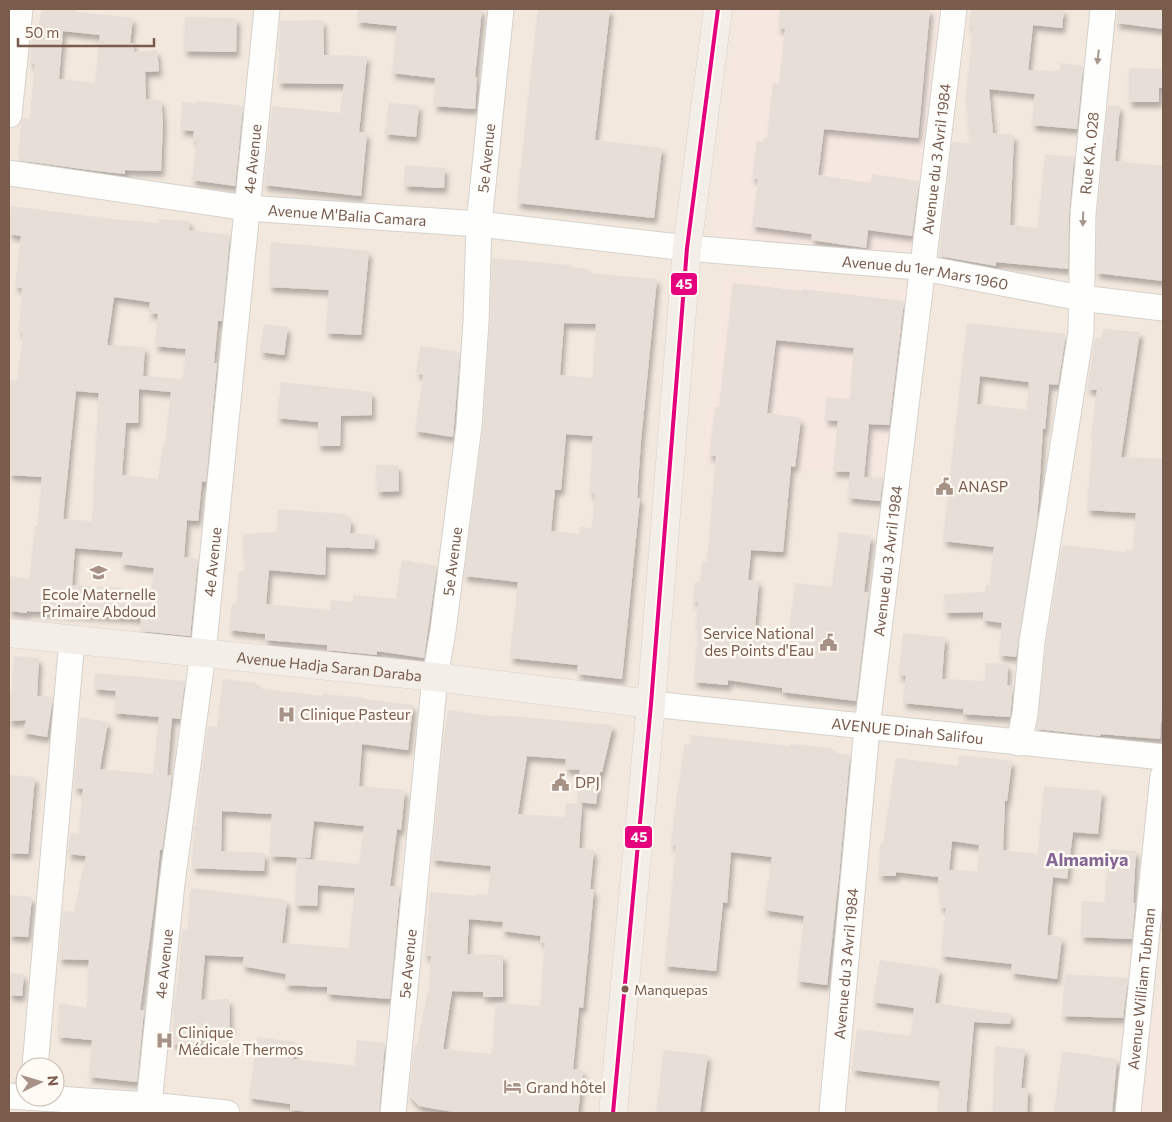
<svg xmlns="http://www.w3.org/2000/svg" width="1172" height="1122" font-family="Commissioner,sans-serif">
<defs>
<filter id="shadow"><feDropShadow dx="3" dy="5.5" stdDeviation="2.5" flood-color="#0004"/></filter>
</defs>
<rect width="100%" height="100%" fill="#f9f5f0"/>
<path fill="#f2e8de" fill-rule="evenodd" d="M9,9H1163V1113H9ZM25,1067H55V1097H25Z"/>
<path fill="#f6e8e1" d="M738,9H945L916,267L712,243Z
M725,274L911,292L890,474L702,461Z
M1163,963V1113H1141Z"/>
<path fill="#e6ded7" fill-rule="evenodd" filter="url(#shadow)" d="M42,9H76V12L133,18L130,43H134V52L157,50L159,71L145,72L146,99L161,100L163,122L161,171L125,170V174L97,171L24,161L19,154L21,122L23,118H30L35,64H30L34,28H38ZM63,31L100,35L95,83L59,79Z
M358,9H482L475,77H477L475,109L434,106L435,78L392,73L397,26L357,22Z
M538,9H610L595,140L662,148L654,218L517,203Z
M780,9H930L918,138L824,129L818,175L871,183L872,174L919,181L912,236L868,230L866,248L811,240L812,234L752,226L758,179L752,178L757,141L763,142L764,137L767,138L773,83L779,84L785,29L778,28Z
M971,9H1064L1062,28L1033,25L1028,70L1060,71V63L1083,66L1077,129L1032,125L1035,94L989,89L993,133L1014,135L1010,225L1038,228L1045,154L1074,157L1069,214L1068,269L996,262V266L939,256L952,142L970,143L966,98L973,27H969Z
M1118,9L1163,10V29L1116,23Z
M185,17L237,18L236,52L184,51Z
M323,20L324,55L367,56L359,132L367,133L361,196L264,185L272,106L340,113L344,84L278,83L280,21Z
M1129,68L1163,69V88H1159V102H1129Z
M197,101L243,106L235,186L192,180L197,141L193,140L194,131L181,130L182,102L197,103Z
M389,103L419,105L416,137L385,134Z
M1108,105L1120,106L1115,161L1163,166V281L1096,273L1097,215Z
M405,165L445,168L444,188L404,186Z
M11,206L112,219L159,223V219L190,221L189,230L230,235L222,321H218L214,363H217L206,482L202,481L198,521L187,520L184,557L198,559L190,636L140,631L141,618L27,611V613L9,611V576L30,579L35,526H38L42,477L9,475V380L17,381L23,333H19L22,288L15,287L21,236L9,234ZM114,297L150,302L149,313L158,314L155,346L186,349L183,379L143,376L145,347L107,345ZM139,389L171,392L165,446L163,445L158,479L122,475L126,423H138ZM76,391L99,393L92,521L63,519ZM75,548L123,552L121,564L154,568L151,596L121,593L122,588L72,585Z
M271,242L369,251L361,335L326,333L329,290L269,287Z
M492,258L569,265V267L588,269L587,273L657,279L641,441L637,498H640L622,679L577,674L578,665L510,658L518,582L464,576L483,427L490,323ZM564,323L596,324L593,378L560,375ZM566,434L593,436L590,493L595,494L592,528L580,527L579,534L551,531L555,490H561Z
M733,283L802,291V289L904,301L889,425L869,424L864,477L883,478L880,501L848,498L850,472L833,471L838,421L825,420L826,397L850,399L854,348L776,340L767,413L801,418L795,467L791,466L783,552L751,550L748,580L759,581L755,628L789,632L795,583L832,587L839,532L871,536L864,592H869L856,701L782,692V688L728,680V685L694,682L698,629H696L698,602L693,601L695,582H700L702,561L707,562L716,456H709L715,407H719Z
M967,323L1066,334L1058,385L1049,384L1045,429H1043L1037,521L1016,657L999,655L1002,623L983,620V612L945,613L944,594L985,592L986,585H990L994,547L943,541ZM980,376L1029,382L1027,410L977,404Z
M264,324L288,327L284,355L260,352Z
M1103,329L1140,332L1121,457L1163,459V600L1162,613H1163V692L1160,739L1101,734L1100,736L1036,729L1046,644L1062,545L1126,552V549L1133,550L1136,513L1087,510L1093,434H1091L1097,390L1087,389L1095,338H1102Z
M421,346L460,352L453,437L415,431L423,375L416,373Z
M281,382L372,392V415L341,416L340,446H318V422L277,418Z
M376,465H398L399,491L377,492Z
M278,509L346,514L345,519H351L350,533L375,535L374,549L326,547L325,575L269,570L266,604L330,610L331,600L353,602L354,595L396,599L402,560L437,566L424,658L377,651V655L327,650V645L265,640V634L229,630L232,603L236,604L239,571H245L243,534L277,532Z
M903,633L945,637L942,679L985,681L986,663L1008,664L1007,685L1013,686L1010,717L963,714V709L903,703L906,676L899,675Z
M14,656L39,658L37,696L53,697L47,737L23,733L26,720L9,721V694H12Z
M95,673L185,681L180,719L172,718L167,775L171,776V786L162,850H160L155,898L140,1010H144L137,1082L89,1077L92,1040L58,1037L59,1003L87,1008L89,960L59,959L63,911L74,912L86,856L68,854L70,833L79,834L83,789L74,788L80,717L108,722L100,769L153,774L159,717L114,713L116,691L94,689Z
M223,679L256,683V688L322,696V694L365,698V699L413,705L408,750L362,744L359,786L405,790L401,830L397,829L390,886L400,887L390,999L327,994V987L285,985L286,974L242,966L244,957L205,955L201,1000L229,999L230,1032L200,1033L199,1046L172,1044L174,1011H173L179,974L182,929H188L190,891H191V888L287,900L282,943L349,948L355,888L318,885L317,906L295,905L297,858L359,864L364,826L314,821L310,858L270,856L272,814L222,811L221,851L265,853L264,871L192,868L194,831V826H196L199,793L208,726L217,727Z
M448,710L497,717V715L613,725L602,772H600L596,804L577,802L580,770L565,769L566,759L527,756L518,814L565,817L566,803L582,804L579,848L594,850L590,889H594L583,1008L579,1007L573,1069L583,1070L578,1113H459L419,1106L409,1096L414,1046H417L427,994H429L431,956H425L430,892L476,896V894L488,895L491,866L432,860L443,742ZM469,919L503,922L502,931L541,936L540,942L545,943L540,1006L496,1003L492,1053L490,1054L443,1049L452,991L483,992V997H503V955L467,954Z
M691,735L790,746V744L832,748L831,752L850,755L839,875L827,985L797,981L804,916L764,910L772,857L731,852L727,903L723,902L716,971L665,966L676,846L671,845L677,792H678L684,744L690,745Z
M959,755L1012,761L1007,801H1005L1003,850L1038,854L1044,786L1102,791L1098,834L1073,832L1067,879L1053,877L1047,935L1062,937L1057,979L1011,973L1012,964L941,956L946,908H941L938,877L896,872V876H879L880,844H883L896,758L958,766ZM952,841L979,845L978,871L949,870Z
M9,775L35,777L28,854L9,853Z
M1108,849L1136,851L1133,903H1135L1132,939L1081,937L1082,901L1105,902Z
M9,895L32,897L28,937L9,936Z
M880,960L940,969L935,1003L1011,1014L1010,1024L974,1022L966,1113H937L940,1081L852,1070L857,1029L911,1036L914,1008L873,1002Z
M9,973L24,974L22,996L9,995Z
M1065,974L1128,978L1123,1018L1062,1016Z
M257,1037L295,1042L293,1059L355,1066L357,1040L385,1043L379,1113H317L290,1110V1104L249,1098Z
M995,1046L1025,1049L1021,1088L1028,1089L1027,1113H993Z
M664,1050L708,1055L700,1113H656Z
M1062,1051L1117,1059L1112,1113H1054Z"/>
<g fill="none" stroke-linecap="round" stroke-linejoin="round">
<defs>
<g id="minor">
<path d="M9,115L20,9"/>
<path id="s1" d="M9,173L247,208L479,224L687,248L918,267L1081,298L1163,308"/>
<path id="s2" d="M651,704L1163,757"/>
<path id="s3" d="M1019,743L1025,714L1032,642L1081,332L1083,214L1103,9"/>
<path d="M35,1067L72,639"/>
<path d="M9,1096L149,1105L227,1113"/>
<path id="s4" d="M148,1113L172,883L203,653L267,9"/>
<path id="s5" d="M393,1113L435,677L443,631L469,426L476,322L479,224L501,9"/>
<path id="s6" d="M832,1113L867,728L954,9"/>
<path id="s7" d="M1128,1113L1163,776"/>
</g>
<g id="major">
<path id="s8" d="M9,633L435,677L651,704"/>
<path d="M613,1113L651,704L687,248L718,9"/>
</g>
</defs>
<use href="#minor" stroke="#d7d1cb" stroke-width="27"/>
<use href="#major" stroke="#dad1cc" stroke-width="29"/>
<use href="#minor" stroke="#fefefd" stroke-width="25"/>
<use href="#major" stroke="#f3eee8" stroke-width="28"/>
<defs>
<path id="bus-1" d="M613,1113L651,704L687,248L718,9"/>
</defs>
<use href="#bus-1" stroke="#fffaf3" stroke-width="8"/>
<use href="#bus-1" stroke="#e5007d" stroke-width="4"/>
</g>
<defs><path id="oneway-solid" d="M-6-.8H1V-3.2L6.5 0L1 3.2V.8H-6Z" transform="scale(1.25)"/></defs>
<g fill="#a8958b">
<use href="#oneway-solid" transform="translate(1098 57) rotate(96)"/>
<use href="#oneway-solid" transform="translate(1083 219) rotate(92)"/>
</g>
<defs>
<symbol id="civic-bare" viewBox="-9 -9 18 18"><path d="M-.6-6.5H3V-4.5H.6V-3L4-1V1h2V6H-6V1h2V-1L-.6-3ZM-1.2 2.5V6h2.4V2.5Z" fill="#a69286" stroke="#fffaf3" stroke-width="2.5" paint-order="stroke"/></symbol>
<symbol id="school-bare" viewBox="-9 -9 18 18"><path d="M0-5L7-2L0 1L-7-2ZM-4 1L0 2.5L4 1V4Q0 6-4 4Z" fill="#a69286" stroke="#fffaf3" stroke-width="2.5" paint-order="stroke"/></symbol>
<symbol id="hospital-bare" viewBox="-9 -9 18 18"><path d="M-5-5h3v3.5h4V-5h3V5h-3V1.5h-4V5h-3Z" fill="#a69286" stroke="#fffaf3" stroke-width="2.5" paint-order="stroke"/></symbol>
<symbol id="hotel-bare" viewBox="-9 -9 18 18"><path d="M-6-4.5h1.5V1H6V5H4.5V3h-9V5H-6ZM-4 0a1.8 1.8 0 1 1 3.6 0ZM.5 0V-2.5h3Q6-2.5 6 0Z" fill="#a69286" stroke="#fffaf3" stroke-width="2.5" paint-order="stroke"/></symbol>
</defs>
<g fill-rule="evenodd">
<use href="#civic-bare" x="932" y="474" width="25" height="25"/>
<use href="#school-bare" x="86" y="560" width="25" height="25"/>
<use href="#civic-bare" x="816" y="630" width="25" height="25"/>
<use href="#hospital-bare" x="274" y="702" width="25" height="25"/>
<use href="#civic-bare" x="548" y="770" width="25" height="25"/>
<use href="#hospital-bare" x="152" y="1028" width="25" height="25"/>
<use href="#hotel-bare" x="500" y="1074" width="25" height="25"/>
</g>
<circle fill="#7a5c4d" stroke="#fffaf3" stroke-width="2" cx="625" cy="989" r="4.5"/>
<g text-anchor="middle" dominant-baseline="central" stroke-width="5" stroke-linejoin="round" paint-order="stroke">
<g font-size="14" fill="#7a5c4d" stroke="#fffaf3" text-anchor="start">
<text x="634" y="989">Manquepas</text>
</g>
<g font-size="15" fill="#7a5c4d" stroke="#fffaf3">
<text stroke="none"><textPath href="#s3" startOffset="595">Rue KA. 028</textPath></text>
<text stroke="none"><textPath href="#s5" startOffset="960">5e Avenue</textPath></text>
<text stroke="none"><textPath href="#s6" startOffset="960">Avenue du 3 Avril 1984</textPath></text>
<text stroke="none"><textPath href="#s4" startOffset="960">4e Avenue</textPath></text>
<text stroke="none"><textPath href="#s1" startOffset="341">Avenue M'Balia Camara</textPath></text>
<text stroke="none"><textPath href="#s1" startOffset="922">Avenue du 1er Mars 1960</textPath></text>
<text stroke="none"><textPath href="#s6" startOffset="555">Avenue du 3 Avril 1984</textPath></text>
<text stroke="none"><textPath href="#s5" startOffset="555">5e Avenue</textPath></text>
<text stroke="none"><textPath href="#s4" startOffset="555">4e Avenue</textPath></text>
<text stroke="none"><textPath href="#s8" startOffset="322">Avenue Hadja Saran Daraba</textPath></text>
<text stroke="none"><textPath href="#s2" startOffset="258">AVENUE Dinah Salifou</textPath></text>
<text stroke="none"><textPath href="#s6" startOffset="150">Avenue du 3 Avril 1984</textPath></text>
<text stroke="none"><textPath href="#s4" startOffset="150">4e Avenue</textPath></text>
<text stroke="none"><textPath href="#s5" startOffset="150">5e Avenue</textPath></text>
<text stroke="none"><textPath href="#s7" startOffset="125">Avenue William Tubman</textPath></text>
</g>
<g font-size="15" fill="#7a5c4d" stroke="#fffaf3" text-anchor="start">
<text x="958" y="486">ANASP</text>
<text x="99" y="594" text-anchor="middle">Ecole Maternelle<tspan x="99" dy="17">Primaire Abdoud</tspan></text>
<text x="814" y="633" text-anchor="end">Service National<tspan x="814" dy="17">des Points d'Eau</tspan></text>
<text x="300" y="714">Clinique Pasteur</text>
<text x="575" y="782">DPJ</text>
<text x="178" y="1032">Clinique<tspan x="178" dy="17">Médicale Thermos</tspan></text>
<text x="526" y="1087">Grand hôtel</text>
</g>
<g font-size="18" font-weight="bold" fill="#846695" stroke="#fffaf3">
<text x="1087" y="859">Almamiya</text>
</g>
</g>
<g stroke="#fffaf3" stroke-width="2">
<rect x="670" y="272" width="28" height="24" rx="5" fill="#e5007d"/>
<rect x="624" y="825" width="29" height="24" rx="5" fill="#e5007d"/>
</g>
<g font-size="14" text-anchor="middle" font-weight="bold" fill="#fff">
<text x="684" y="289">45</text>
<text x="639" y="842">45</text>
</g>
<rect width="1172" height="1122" fill="none" stroke="#7a5c4d" stroke-width="20"/>
<g transform="translate(40 1082) rotate(85)"><circle r="24" fill="#fffaf3" stroke="#cabbb1"/>
<path d="M0-4L9 19L0 12L-9 19Z" fill="#a69286"/>
<text y="-8" font-size="14" font-weight="bold" text-anchor="middle" fill="#7a5c4d">N</text>
</g>
<path d="M18 38v8h136v-8" fill="none" stroke="#7a5c4d" stroke-width="2.5"/>
<text x="25" y="38" font-size="15" fill="#7a5c4d" stroke="#fffaf3" stroke-width="4" paint-order="stroke">50 m</text>
</svg>
